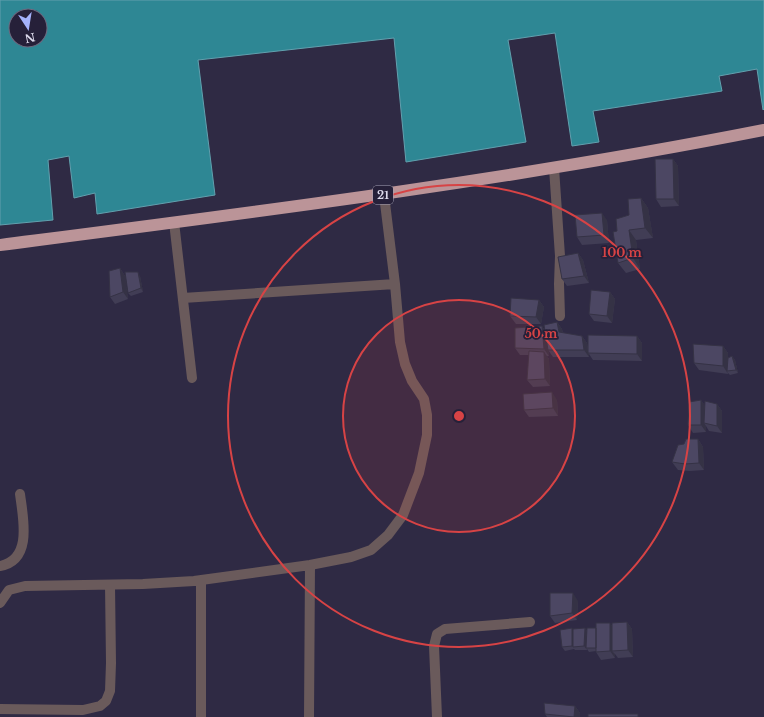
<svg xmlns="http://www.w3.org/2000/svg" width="764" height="717" font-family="'Libre Baskerville',serif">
<rect width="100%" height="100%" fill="#2f2a44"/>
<path fill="#2e8794" stroke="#62a0ae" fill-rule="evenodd" d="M0,0H764V109L763,110L757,69L719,76L722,91L593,111L599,142L572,146L555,33L508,40L526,142L406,162L394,38L198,60L215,195L97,214L95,193L74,198L69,156L48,160L53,220L0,225ZM16,16H40V40H16Z"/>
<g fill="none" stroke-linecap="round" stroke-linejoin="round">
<path stroke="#6a5a5b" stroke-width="10" d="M554,168L560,256L559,284L560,316
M174,222L192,378
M183,298L395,284
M0,566C33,560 23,518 20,494
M0,603L9,590L25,586L143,584L194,581L310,565L351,557L371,550L388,535L403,515L419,473L427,435V415L424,399L412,381L405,364L400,342L395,284L384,195
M0,709L83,710L100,706L106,701L110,691L111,663L110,585
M201,717V580
M309,717L310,565
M437,717L434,646L437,634L445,629L530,622"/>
<path stroke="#bb9498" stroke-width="12" d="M0,245C256,212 511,180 764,130"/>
</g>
<path fill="#413d55" d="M673,159L678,166L679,206L661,207L656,199Z
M641,198L648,208L653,238L636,240L640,269L626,273L618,263L617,231L629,215Z
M607,220L609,243L582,245L577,237Z
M578,253L583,260L589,283L567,286L562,279Z
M120,268L125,276L128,299L115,304L110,297Z
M140,276L143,292L131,296L128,293Z
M610,292L615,299L612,323L594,321L589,314Z
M539,300L544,307L541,324H516L510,316Z
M557,322L562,329L563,333L582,336L587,343L588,347L637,336L642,343V361L593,360L589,354V357H553L548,350L549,356H547L549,359L550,386L533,387L527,380L529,355H520L515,348L542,326L545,331Z
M723,346L728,353V358L732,356L735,360L738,373L730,375L728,373V374L699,370L694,363Z
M557,400L558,416L529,417L524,410Z
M701,400L705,406L717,404L722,411V433L709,431L706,426V432L693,433L688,425Z
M698,439L703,447L704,470L690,471L678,470L672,462L684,444Z
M578,601L577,620L555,623L550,616Z
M627,622L632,629L633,657L618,658L615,654V658L601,660L596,652V651L589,652L587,649V650H575L574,649L565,651L562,647L573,630L585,628L587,631L596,628Z
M575,706L580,713V717H547L545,714Z"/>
<path fill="#353245" d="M673,159L678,166L679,206L674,199Z
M641,198L648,208L653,238L645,228Z
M602,213L607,220L609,243L604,235Z
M629,230L636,240L640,269L633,258Z
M578,253L583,260L589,283L584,276Z
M120,268L125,276L128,299L123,292Z
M138,272L140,276L143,292L141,288Z
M610,292L615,299L612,323L607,316Z
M539,300L544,307L541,324L536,317Z
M557,322L562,329L564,340L559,332Z
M542,326L547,334L549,356L544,349Z
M582,336L587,343L588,353L589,354V357L584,350Z
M637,336L642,343V361L637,354Z
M723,346L728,353V371H727L728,374L723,366Z
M544,352L549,359L550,386L545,379Z
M732,356L735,360L738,373L736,370Z
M552,392L557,400L558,416L553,408Z
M701,400L706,407L704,423L706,426V432L701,425Z
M717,404L722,411V433L717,426Z
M698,439L703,447L704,470L699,463Z
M573,593L578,601L577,620L572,613Z
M627,622L632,629L633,657L628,650Z
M610,623L615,630L612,651L615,654V658L610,651Z
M572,628L574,631L573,647L572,646Z
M585,628L587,632L586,648L587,650L584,646Z
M575,706L580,713V717H574Z"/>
<path fill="#4c4763" stroke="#353245" d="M655,159H673L674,199H656Z
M641,198L645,228L629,230L633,258L618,263L613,232L617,231L616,219L629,215L628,199Z
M602,213L604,235L577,237L575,215Z
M578,253L584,276L562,279L558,257Z
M120,268L123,292L110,297L109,271Z
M125,272H138L141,288L128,293Z
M591,290L610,292L607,316L589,314Z
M511,298L539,300L536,317L510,316Z
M557,322L559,332L582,336L584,350H548L544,325Z
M542,326L544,349L515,348V328Z
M588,335L637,336V354L588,353Z
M693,344L723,346V366L694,363Z
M529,351L544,352L545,379L527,380Z
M732,356L736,370L727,371L728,358Z
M552,392L553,408L524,410L523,394Z
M701,400V425H688L689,402Z
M705,401L717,404V426L704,423Z
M686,439H698L699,463L685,464L672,462L678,445L684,444Z
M550,593H573L572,613L550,616Z
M627,622L628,650L612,651V623Z
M596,623H610V651L596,652Z
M572,628V646L562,647L560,630Z
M585,628L584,646L573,647V629Z
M587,628H596V648H586Z
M544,703L575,706L574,717L545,714Z
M588,714H638V717H588Z"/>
<circle cx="459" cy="416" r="116" fill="#d74345" fill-opacity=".12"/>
<g fill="none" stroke="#d74345" stroke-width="2">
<circle cx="459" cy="416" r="116"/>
<circle cx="459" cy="416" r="231"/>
</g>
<g text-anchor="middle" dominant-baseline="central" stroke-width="3.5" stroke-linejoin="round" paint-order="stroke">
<rect fill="#262039" stroke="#a6a2b6" stroke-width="1" x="373" y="186" width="20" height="18" rx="3"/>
<g font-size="11" font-weight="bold" fill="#dddaec">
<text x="383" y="195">21</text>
</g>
</g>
<circle cx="459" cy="416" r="6" fill="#d74345" stroke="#262039" stroke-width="2"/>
<g font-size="12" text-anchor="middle" font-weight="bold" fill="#d74345" stroke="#262039" stroke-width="3.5" stroke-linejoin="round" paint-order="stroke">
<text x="622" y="257">100 m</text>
<text x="541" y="338">50 m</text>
</g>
<g transform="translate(28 28) rotate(168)"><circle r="19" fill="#262039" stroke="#6f6a81"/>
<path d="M0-3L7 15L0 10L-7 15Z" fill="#a4b2fc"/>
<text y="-6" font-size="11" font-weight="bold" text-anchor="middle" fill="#dddaec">N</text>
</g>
</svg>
